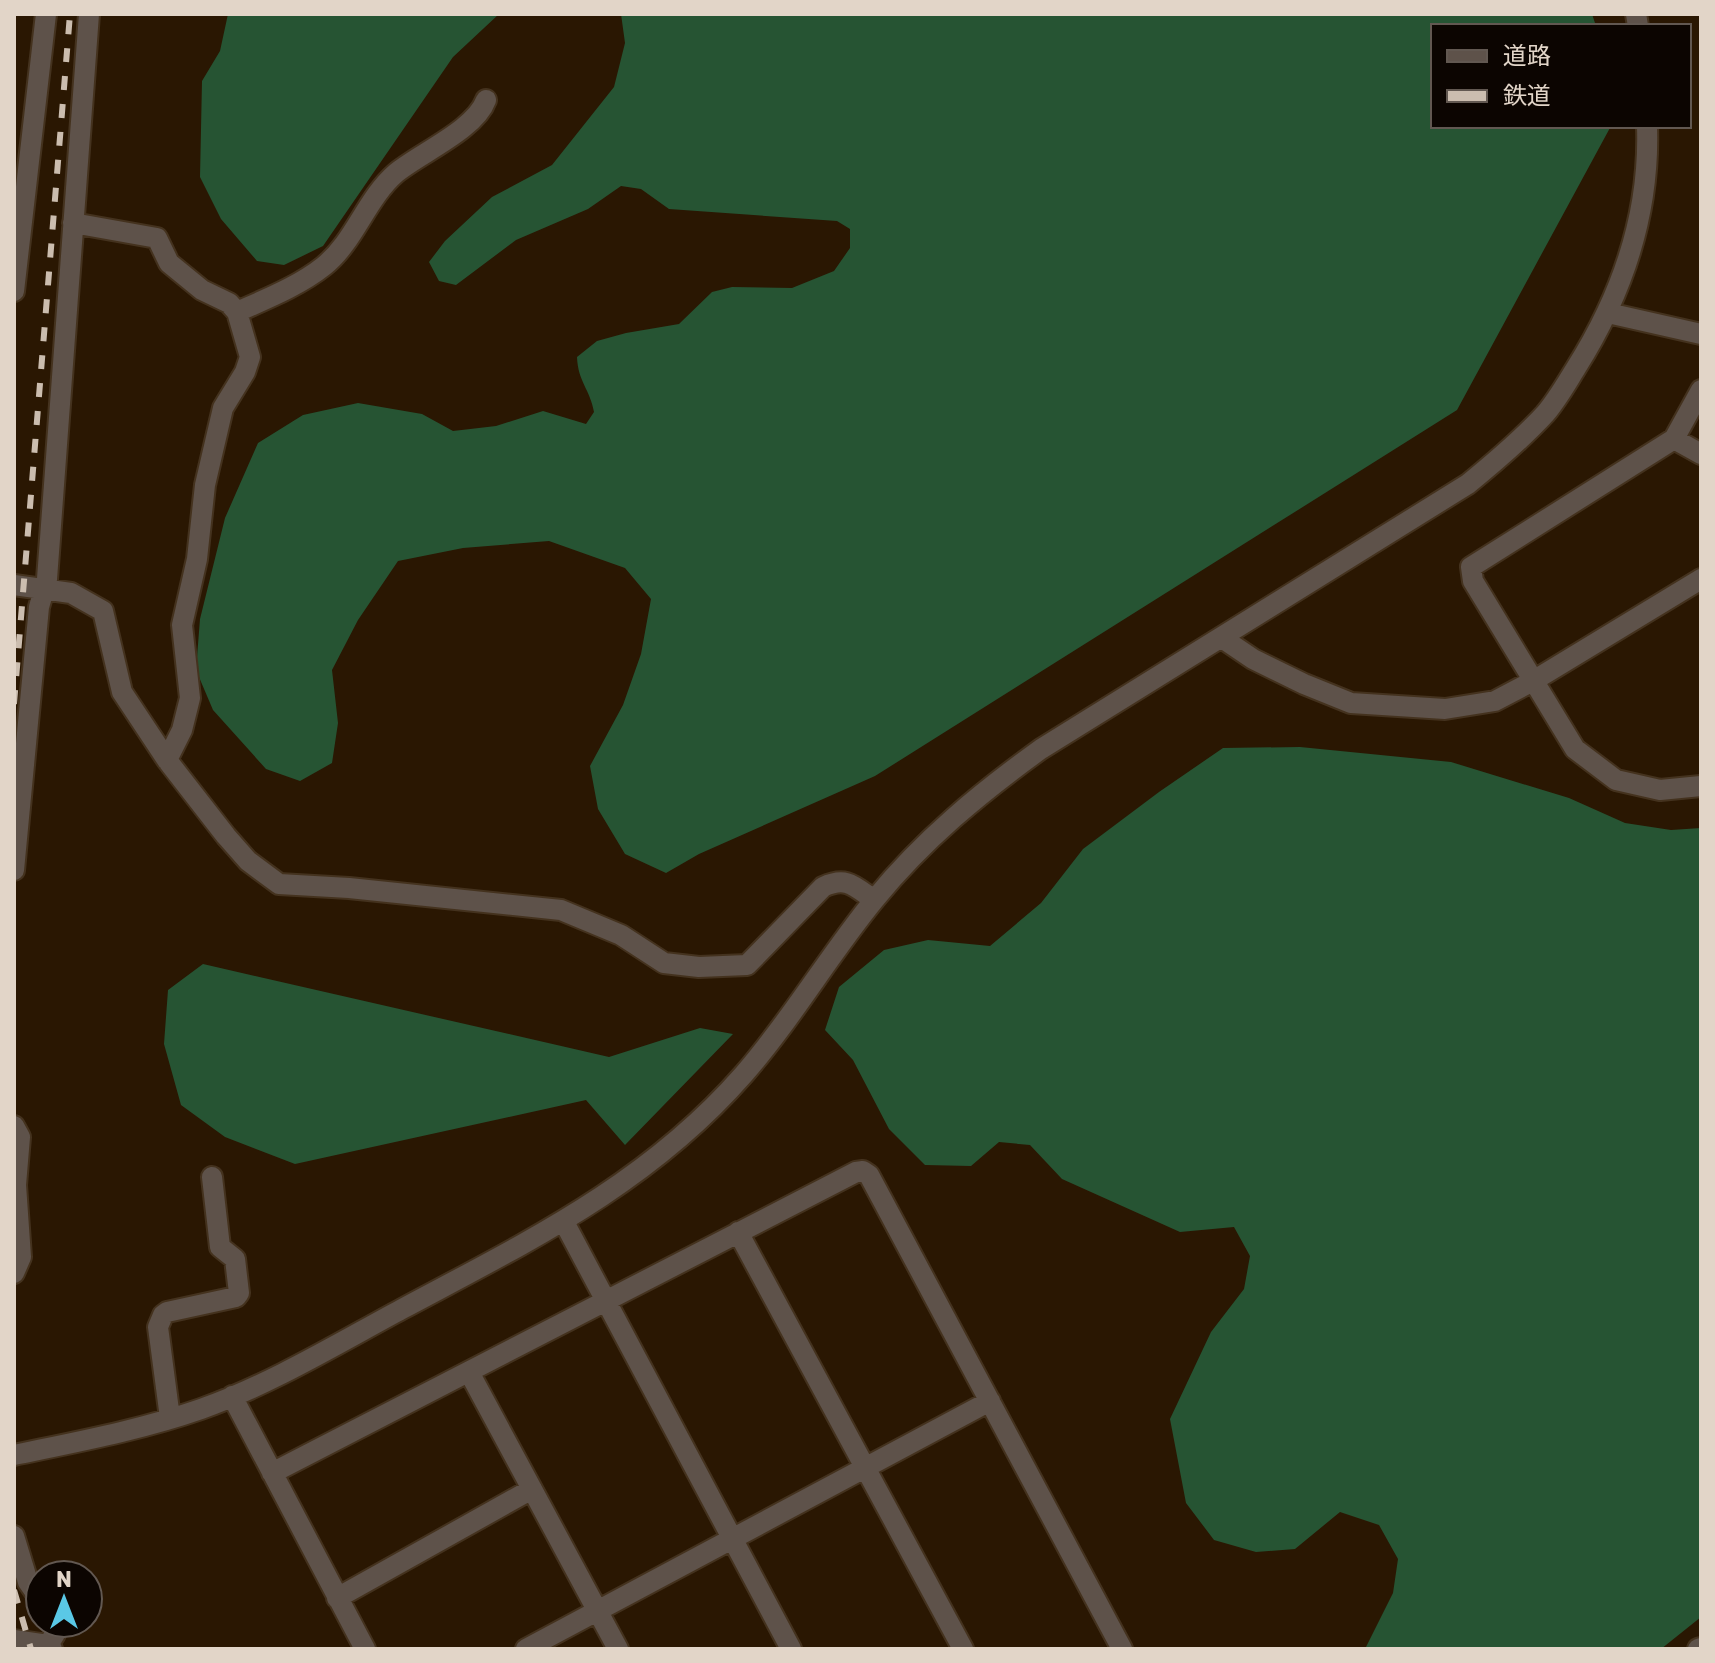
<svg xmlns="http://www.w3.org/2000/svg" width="1715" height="1663" font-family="Rubik,'Noto Sans JP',sans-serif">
<rect width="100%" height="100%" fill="#2a1702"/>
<path fill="#265433" d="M228,14H499L453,57L323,246L284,265L257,261L221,219L200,177L202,81L220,51Z
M621,14H1592L1596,26H1433V126H1611L1457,410L875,776L699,854L666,873L625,854L598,809L590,766L623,705L641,654L651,599L625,568L549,541L463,548L398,561L358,620L332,670L338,723L332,763L300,781L266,769L213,710L196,670L200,619L225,518L258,443L303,415L358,403L422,414L453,431L496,426L543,411L586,424L594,412C590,389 578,382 577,357L597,341L626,333L679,324L712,292L732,287L792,288L834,271L850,248V229L837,221L669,209L641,189L621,186L588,209L516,240L456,285L439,281L429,262L445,241L492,197L552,165L614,87L625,43Z
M1300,747L1451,762L1569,798L1625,823L1671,830L1701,828V1617L1661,1649H1365L1393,1593L1398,1559L1379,1525L1340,1512L1295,1549L1256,1552L1214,1540L1186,1503L1170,1419L1211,1332L1244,1289L1250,1256L1234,1227L1180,1232L1062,1179L1030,1145L999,1142L971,1166L925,1165L889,1129L853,1060L825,1030L839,987L884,950L928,940L990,946L1041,903L1083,849L1159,792L1223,748Z
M203,964L609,1057L700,1028L733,1034L625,1145L586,1100L295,1164L225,1137L181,1105L164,1044L168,990Z"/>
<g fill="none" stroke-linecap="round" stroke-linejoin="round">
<defs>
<path id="minor" d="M1636,14L1638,26
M73,223L157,238L169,263L202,290L229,303L237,312L250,357L245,372L223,408L205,485L197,559L182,625L190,698L182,730L167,760
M14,291L46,14
M237,312C266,299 299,286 324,266C355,241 366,199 396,173C420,153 475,130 486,100
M1608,313L1701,334
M1701,390L1674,439L1471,567L1473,581L1575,749L1616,780L1660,790L1701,786
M1674,439L1701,454
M14,585L71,593L103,611L122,692L167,760L226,836L248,861L279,884L349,888L561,910L621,935L664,963L699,967L747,965L823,887C847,876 854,886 874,900
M1222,638L1253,659L1304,684L1351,703L1445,709L1495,701L1533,681L1701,579
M14,870L39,607L47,579L89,14
M14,1126L20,1137L16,1185L21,1257L14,1273
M564,1222L791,1649
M738,1232L963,1649
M469,1372L618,1649
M232,1396L365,1649
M170,1418L158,1327L163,1315L167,1312L236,1297L239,1293L235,1259L220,1247L212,1177
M14,1455C76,1442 141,1430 201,1409C271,1384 337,1344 402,1309C529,1241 648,1184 744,1074C792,1019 829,955 875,899C923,840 980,793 1041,749L1468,484C1495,462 1522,439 1545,414C1557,400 1566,384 1576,368C1622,295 1650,213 1647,126
M272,1473L856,1172L863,1171L869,1175L1122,1649
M14,1536L28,1582L40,1599
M337,1598L532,1489
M14,1640L48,1645L52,1649
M48,1645L55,1634L56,1623
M526,1649L990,1401
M1698,1649L1701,1648"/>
</defs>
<use href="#minor" stroke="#44321e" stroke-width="24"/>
<use href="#minor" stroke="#5e524a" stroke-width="20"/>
<path stroke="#cbbdaf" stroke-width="6" stroke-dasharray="14 14" stroke-linecap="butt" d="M14,704L70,14
M14,1590L31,1649"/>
</g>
<rect width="1715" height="1663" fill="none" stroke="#e2d5c8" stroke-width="32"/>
<rect x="1431" y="24" width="260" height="104" fill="#0c0501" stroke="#625851" stroke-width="2"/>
<rect x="1447" y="50" width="40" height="12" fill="#5e524a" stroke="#625851" stroke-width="2"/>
<text x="1503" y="64" font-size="24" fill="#e2d5c8">道路</text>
<rect x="1447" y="90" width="40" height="12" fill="#cbbdaf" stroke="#625851" stroke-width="2"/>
<text x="1503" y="104" font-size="24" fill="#e2d5c8">鉄道</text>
<g transform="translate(64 1599)"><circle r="38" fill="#0c0501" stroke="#625851" stroke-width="2"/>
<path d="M0-6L14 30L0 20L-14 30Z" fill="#5ac8e6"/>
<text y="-12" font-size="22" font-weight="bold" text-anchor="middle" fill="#e2d5c8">N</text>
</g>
</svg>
